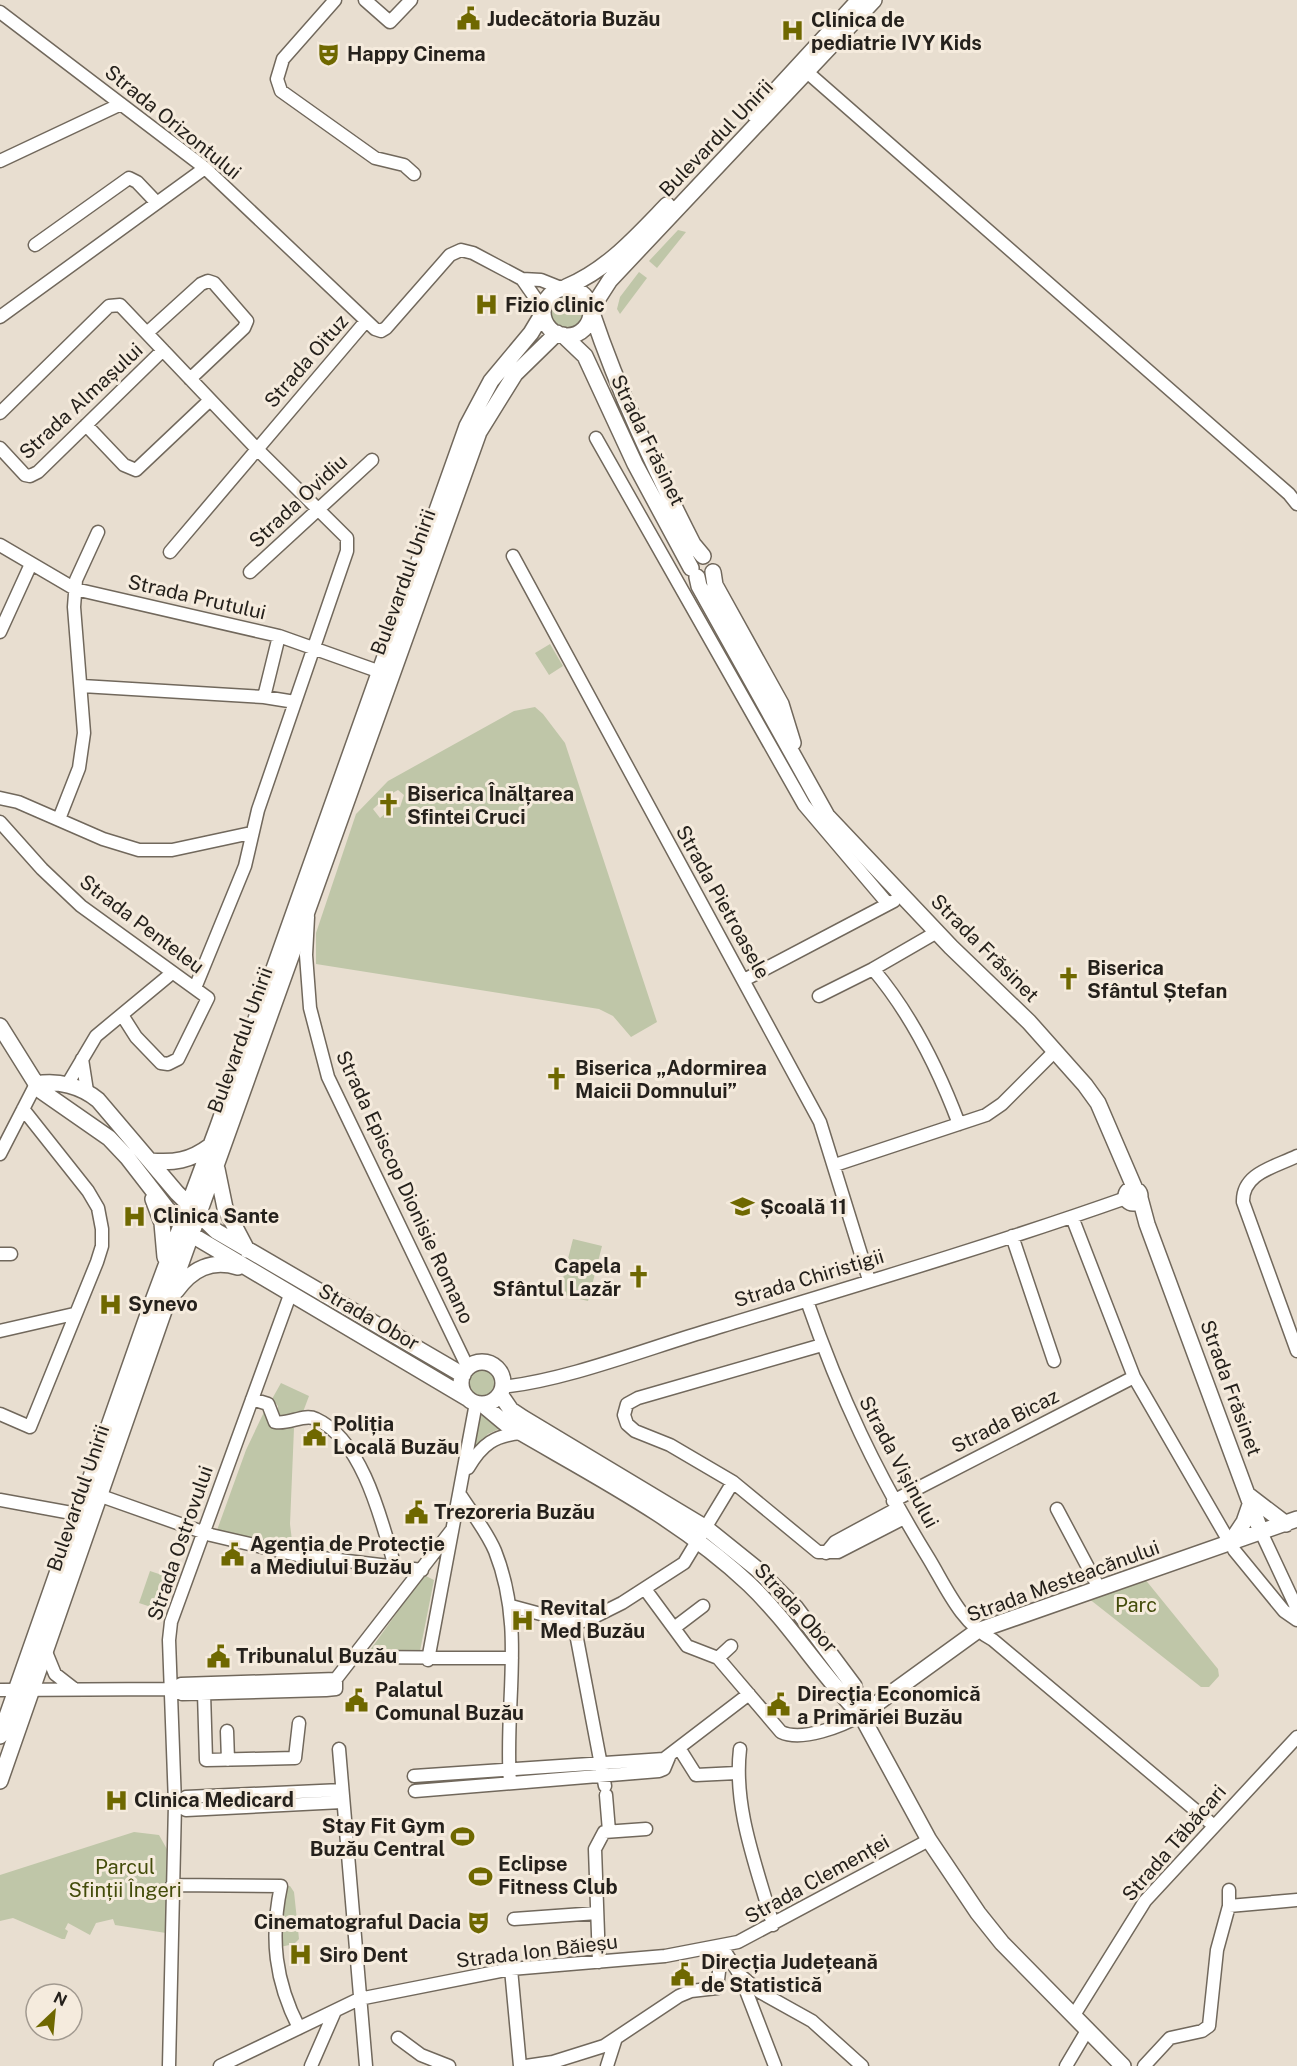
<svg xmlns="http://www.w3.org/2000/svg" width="1297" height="2066" font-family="'Public Sans',sans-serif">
<rect width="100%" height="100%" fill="#e8ded0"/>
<path fill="#bfc6a8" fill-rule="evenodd" d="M678,230L686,232L657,268L649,261Z
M639,272L647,278L620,314L617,309L620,297Z
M550 312a18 18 0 1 1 36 0a18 18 0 1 1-36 0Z
M550,644L563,666L549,675L535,653Z
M535,707L543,714L565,743L657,1022L631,1037L613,1016L599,1009L316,964V933L356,814L388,781L514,711ZM398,790L404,795L400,807L392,808L380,818L373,809L384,799L386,792L391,794Z
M212,1238L445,1373V1382L210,1241Z
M573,1239L602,1246L588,1301L559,1294Z
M465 1383a17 17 0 1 1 34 0a17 17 0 1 1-34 0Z
M281,1383L309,1396L303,1412L288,1418L278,1415V1406L272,1399Z
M264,1412L280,1428H294L290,1524L293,1549L216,1533L246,1450Z
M480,1412L501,1428L488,1434L474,1450Z
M150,1571L174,1579L163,1611L139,1603Z
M424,1575L434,1580L419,1656L368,1653Z
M1144,1578L1218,1669L1219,1676L1209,1687H1201L1088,1598Z
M134,1832L159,1835L168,1851L166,1933L115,1925L113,1919L96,1923L90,1935L68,1923L65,1929L68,1931L65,1939H62L13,1918L0,1921V1875Z
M290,1886L294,1892L299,1939L294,1944L280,1947L285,1887Z"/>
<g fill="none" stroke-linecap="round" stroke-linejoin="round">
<defs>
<path id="minor" d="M335,0L283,59L277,79L281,91L375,158L404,165L414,174
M365,0L390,22L411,0
M0,12L205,168L375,329L381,331L386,328L450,255L461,250L473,253L522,279L541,280L561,288
M807,72L1289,494L1297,504
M0,161L121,104
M35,245L129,178L137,182L157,203
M522,279L543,309
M0,317L205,168
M147,333L201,284L208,281L214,283L247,321L244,328L190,379
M0,413L109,306L120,305L257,449L347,538V551L258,810L245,866L195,988
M86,425L124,465L136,470L210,400
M596,438L804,805L888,904
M0,448L25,475L30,476L38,472L163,350
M0,545L75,589L279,636L386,674
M170,552L366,321
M513,556L820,1122L869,1280
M250,572L372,460
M0,632L31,564
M82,686L264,697L295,702
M264,697L279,636
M0,798L18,802L103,839L139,850H172L251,833
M59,819L79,768L84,733L74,607L76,580L98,532
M0,822L42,869L81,906L208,998L178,1059L168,1064L161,1063L136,1037L122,1015
M308,917L306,955L310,1008L328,1077L468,1368
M873,969C912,1015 938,1068 959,1124
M744,980L894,901
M819,996L873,969L937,932
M82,1059L87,1091
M67,1085L96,1036L172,973
M0,1154L36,1084
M1297,1156C1275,1167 1242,1173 1243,1202L1297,1351
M835,1165L986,1115L1002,1104L1055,1051
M1072,1217L1134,1377L1230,1543
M1012,1236L1054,1361
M0,1254H11
M807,1301C840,1396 876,1473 929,1559C947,1589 961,1623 993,1640L1213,1825
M0,1331L74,1314
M822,1345L638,1398L627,1404L624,1415L627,1424L635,1431L670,1445L733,1482L818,1552H838L904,1518
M502,1387C568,1380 648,1348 713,1329C851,1287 990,1246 1126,1198
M252,1399L268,1404L275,1422C289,1425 304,1413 316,1419C363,1440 382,1522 395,1567
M0,1414L30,1427L97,1262L102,1246V1229L98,1208L88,1191L23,1109
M468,1468C482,1444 495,1435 522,1433
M101,1496L211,1535L297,1555L422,1570
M461,1496C472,1513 487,1532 495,1551C526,1629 504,1702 510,1783
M0,1500L77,1514
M893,1501L1134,1377
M1057,1509L1099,1588
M1261,1532L1297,1609
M1234,1550L1284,1611L1297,1620
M826,1553L835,1542L898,1508
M645,1589L687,1646L718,1658L781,1732C802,1742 842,1726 861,1715
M511,1606L574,1623L588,1620L622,1603L684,1563L733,1482
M574,1623L605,1786
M674,1628L703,1606
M46,1652L55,1674L73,1688
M353,1657L512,1658
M718,1658L731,1646
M428,1660L476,1403
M336,1679L451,1531
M171,1689L181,1684L336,1679
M0,1690L171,1689L182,1694L326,1690L336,1689V1679
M204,1693L206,1760L295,1758L299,1723
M227,1731L228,1760
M679,1748L696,1775L737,1773
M339,1749L366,2066
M740,1749C733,1809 757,1867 773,1925
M414,1776L664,1759L749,1694
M415,1791L659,1771L664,1769L669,1757
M606,1795L609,1831
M175,1804L186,1810L342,1802
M175,1804L186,1797L342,1790
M172,1885L281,1886C270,1938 275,1981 299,2028
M1229,1906L1297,1900
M514,1919L597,1913
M722,1947L740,1975L775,2066
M599,1962L595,1849L604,1832L646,1829
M511,1969L520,2066
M740,1975L760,1992L812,2021L862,2066
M1074,2015L1145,1901L1297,1737
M398,2038L421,2055L449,2066
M169,2066L175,1804L169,1640L171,1622L290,1295
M220,2066L359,1999L511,1969L665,1956L738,1942L929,1840
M311,2066L335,2011
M526,2066L553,2062L604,2046L679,1996L691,1991L717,1988L722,1947
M607,2066L615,2041
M1066,2066L1088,2029
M1144,2066L1170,2038L1202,2031L1209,2026L1217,1950L1229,1906V1890"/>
<path id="major" d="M754,114L859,0
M566,287C607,270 636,237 667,205
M543 312a24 24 0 1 1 48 0a24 24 0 1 1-48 0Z
M592,308L610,280L874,0
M592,313C619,393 655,469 693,544L703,556
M563,335L585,356L635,464L691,568
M713,572L715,585L781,704L793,743
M697,577L699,586L827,816L951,947L1029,1022L1085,1085L1098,1103L1135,1189
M0,1026L40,1090L109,1138L127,1157L168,1210L192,1235L467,1398
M36,1084C58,1080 81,1086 98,1100L177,1193L216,1231L463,1375
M150,1161C174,1163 190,1161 210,1146
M217,1169L225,1208L247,1250
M1126 1196a7 7 0 1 1 14 0a7 7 0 1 1-14 0Z
M1140,1198L1147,1224L1261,1532
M153,1199L162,1223L165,1257
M176,1291C192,1269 211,1259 238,1267
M461 1383a21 21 0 1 1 42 0a21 21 0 1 1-42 0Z
M500,1394L511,1410L523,1418L706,1528L757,1569L795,1607L854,1686L861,1715L929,1840L978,1913L1002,1943L1123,2066
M482,1404L506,1424C589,1473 678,1517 749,1584C791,1624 820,1674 861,1715
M1248,1495L1286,1524
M1230,1543L1244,1522L1251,1502
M861,1715L977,1631L1297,1519
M0,1736L151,1306L218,1126L467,426L491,381L531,333L543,313
M0,1781L166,1305L479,432L515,374L557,333"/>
</defs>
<use href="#minor" stroke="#71685c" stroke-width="15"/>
<use href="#major" stroke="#71685c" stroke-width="18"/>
<use href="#minor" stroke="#fff" stroke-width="12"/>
<use href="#major" stroke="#fff" stroke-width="15"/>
</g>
<defs>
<symbol id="civic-bare" viewBox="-9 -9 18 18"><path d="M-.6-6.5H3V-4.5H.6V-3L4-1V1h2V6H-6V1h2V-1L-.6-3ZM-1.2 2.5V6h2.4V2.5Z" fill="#6f6800" stroke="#f5ebdd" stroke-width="2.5" paint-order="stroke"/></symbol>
<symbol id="hospital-bare" viewBox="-9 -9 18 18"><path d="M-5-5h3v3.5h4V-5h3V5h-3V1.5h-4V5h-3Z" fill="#6f6800" stroke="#f5ebdd" stroke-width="2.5" paint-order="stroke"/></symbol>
<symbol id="theatre-bare" viewBox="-9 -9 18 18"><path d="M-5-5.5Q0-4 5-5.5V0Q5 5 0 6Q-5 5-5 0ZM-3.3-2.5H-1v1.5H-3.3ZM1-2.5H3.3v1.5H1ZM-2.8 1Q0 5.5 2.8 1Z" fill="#6f6800" stroke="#f5ebdd" stroke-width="2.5" paint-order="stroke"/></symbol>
<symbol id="church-bare" viewBox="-9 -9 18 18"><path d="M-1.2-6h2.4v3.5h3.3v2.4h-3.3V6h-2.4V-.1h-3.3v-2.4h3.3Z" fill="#6f6800" stroke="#f5ebdd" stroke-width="2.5" paint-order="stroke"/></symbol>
<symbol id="school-bare" viewBox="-9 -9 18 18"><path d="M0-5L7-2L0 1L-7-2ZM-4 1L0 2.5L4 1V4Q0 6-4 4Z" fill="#6f6800" stroke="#f5ebdd" stroke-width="2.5" paint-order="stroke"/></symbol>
<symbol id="stadium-bare" viewBox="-9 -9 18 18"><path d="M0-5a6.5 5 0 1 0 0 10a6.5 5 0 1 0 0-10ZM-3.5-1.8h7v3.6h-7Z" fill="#6f6800" stroke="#f5ebdd" stroke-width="2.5" paint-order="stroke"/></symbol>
</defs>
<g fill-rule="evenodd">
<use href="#civic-bare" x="452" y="2" width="33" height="33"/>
<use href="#hospital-bare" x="776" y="14" width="33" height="33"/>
<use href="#theatre-bare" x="312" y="38" width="33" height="33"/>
<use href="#hospital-bare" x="470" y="288" width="33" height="33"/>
<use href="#church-bare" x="372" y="788" width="33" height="33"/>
<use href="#church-bare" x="1052" y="962" width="33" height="33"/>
<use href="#church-bare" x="540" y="1062" width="33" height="33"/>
<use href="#school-bare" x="726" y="1190" width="33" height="33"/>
<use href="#hospital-bare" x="118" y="1200" width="33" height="33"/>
<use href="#church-bare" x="622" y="1260" width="33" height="33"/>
<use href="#hospital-bare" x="94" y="1288" width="33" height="33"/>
<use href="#civic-bare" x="298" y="1418" width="33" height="33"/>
<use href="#civic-bare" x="400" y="1496" width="33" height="33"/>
<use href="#civic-bare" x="216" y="1538" width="33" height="33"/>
<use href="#hospital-bare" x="506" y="1604" width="33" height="33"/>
<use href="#civic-bare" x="202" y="1640" width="33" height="33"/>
<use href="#civic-bare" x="340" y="1684" width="33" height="33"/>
<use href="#civic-bare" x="762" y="1688" width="33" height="33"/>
<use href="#hospital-bare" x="100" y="1784" width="33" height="33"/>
<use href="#stadium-bare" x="446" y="1820" width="33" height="33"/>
<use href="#stadium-bare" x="464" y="1860" width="33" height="33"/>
<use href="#theatre-bare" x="462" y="1906" width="33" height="33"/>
<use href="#hospital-bare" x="284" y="1938" width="33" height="33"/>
<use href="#civic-bare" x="666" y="1958" width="33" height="33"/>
</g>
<g text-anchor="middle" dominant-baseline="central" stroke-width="6" stroke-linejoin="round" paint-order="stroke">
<g font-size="20" font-weight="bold" fill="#25211c" stroke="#f5ebdd" text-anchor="start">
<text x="487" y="19">Judecătoria Buzău</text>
<text x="811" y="20">Clinica de<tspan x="811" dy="23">pediatrie IVY Kids</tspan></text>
<text x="347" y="54">Happy Cinema</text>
<text x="505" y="305">Fizio clinic</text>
<text x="407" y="794">Biserica Înălțarea<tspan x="407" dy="23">Sfintei Cruci</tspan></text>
<text x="1087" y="968">Biserica<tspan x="1087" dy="23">Sfântul Ștefan</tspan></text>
<text x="575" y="1068">Biserica „Adormirea<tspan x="575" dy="23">Maicii Domnului”</tspan></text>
<text x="760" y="1207">Școală 11</text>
<text x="153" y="1216">Clinica Sante</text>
<text x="621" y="1266" text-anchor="end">Capela<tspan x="621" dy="23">Sfântul Lazăr</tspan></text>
<text x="128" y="1304">Synevo</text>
<text x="333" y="1424">Poliția<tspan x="333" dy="23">Locală Buzău</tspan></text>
<text x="434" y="1512">Trezoreria Buzău</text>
<text x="250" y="1544">Agenția de Protecție<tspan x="250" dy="23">a Mediului Buzău</tspan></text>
<text x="540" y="1608">Revital<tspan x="540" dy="23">Med Buzău</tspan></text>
<text x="236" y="1656">Tribunalul Buzău</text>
<text x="375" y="1690">Palatul<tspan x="375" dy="23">Comunal Buzău</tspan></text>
<text x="797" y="1694">Direcţia Economică<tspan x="797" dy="23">a Primăriei Buzău</tspan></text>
<text x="134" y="1800">Clinica Medicard</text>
<text x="445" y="1826" text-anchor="end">Stay Fit Gym<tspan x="445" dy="23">Buzău Central</tspan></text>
<text x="498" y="1864">Eclipse<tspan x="498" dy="23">Fitness Club</tspan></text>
<text x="461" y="1922" text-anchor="end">Cinematograful Dacia</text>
<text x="319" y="1955">Siro Dent</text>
<text x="701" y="1962">Direcția Județeană<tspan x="701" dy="23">de Statistică</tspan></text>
</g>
<g font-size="20" fill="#25211c" stroke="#f5ebdd">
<text transform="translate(173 122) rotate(39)">Strada Orizontului</text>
<text transform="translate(716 138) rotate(-46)">Bulevardul Unirii</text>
<text transform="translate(306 361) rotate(-49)">Strada Oituz</text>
<text transform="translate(81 401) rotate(-43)">Strada Almașului</text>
<text transform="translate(648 440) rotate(64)">Strada Frăsinet</text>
<text transform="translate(298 501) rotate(-43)">Strada Ovidiu</text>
<text transform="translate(403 582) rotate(-70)">Bulevardul Unirii</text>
<text transform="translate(197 597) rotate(13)">Strada Prutului</text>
<text transform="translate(723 902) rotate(61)">Strada Pietroasele</text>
<text transform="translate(142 924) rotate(37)">Strada Penteleu</text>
<text transform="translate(985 948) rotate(45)">Strada Frăsinet</text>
<text transform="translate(240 1040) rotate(-70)">Bulevardul Unirii</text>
<text transform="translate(405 1187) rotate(65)">Strada Episcop Dionisie Romano</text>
<text transform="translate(809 1278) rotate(-17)">Strada Chiristigii</text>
<text transform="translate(369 1317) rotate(30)">Strada Obor</text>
<text transform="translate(1231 1388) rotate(70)">Strada Frăsinet</text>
<text transform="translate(1005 1421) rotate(-27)">Strada Bicaz</text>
<text transform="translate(899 1462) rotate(62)">Strada Vișinului</text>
<text transform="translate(78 1498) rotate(-71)">Bulevardul Unirii</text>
<text transform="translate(180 1543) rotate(-71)">Strada Ostrovului</text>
<text transform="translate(1063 1581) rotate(-20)">Strada Mesteacănului</text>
<text transform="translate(796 1608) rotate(48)">Strada Obor</text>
<text transform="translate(1174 1843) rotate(-49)">Strada Tăbăcari</text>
<text transform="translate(817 1879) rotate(-29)">Strada Clemenței</text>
<text transform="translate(537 1951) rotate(-7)">Strada Ion Băieșu</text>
</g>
<g font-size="20" fill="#434c0a" stroke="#f5ebdd">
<text x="1136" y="1605">Parc</text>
<text x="125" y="1867">Parcul<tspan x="125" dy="23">Sfinții Îngeri</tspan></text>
</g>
</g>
<g transform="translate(54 2012) rotate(26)"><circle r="28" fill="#f5ebdd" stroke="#a29a90" stroke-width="1.5"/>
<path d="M0-4.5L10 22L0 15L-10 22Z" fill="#6f6800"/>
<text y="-9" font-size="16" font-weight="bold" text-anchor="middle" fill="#25211c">N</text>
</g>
</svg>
